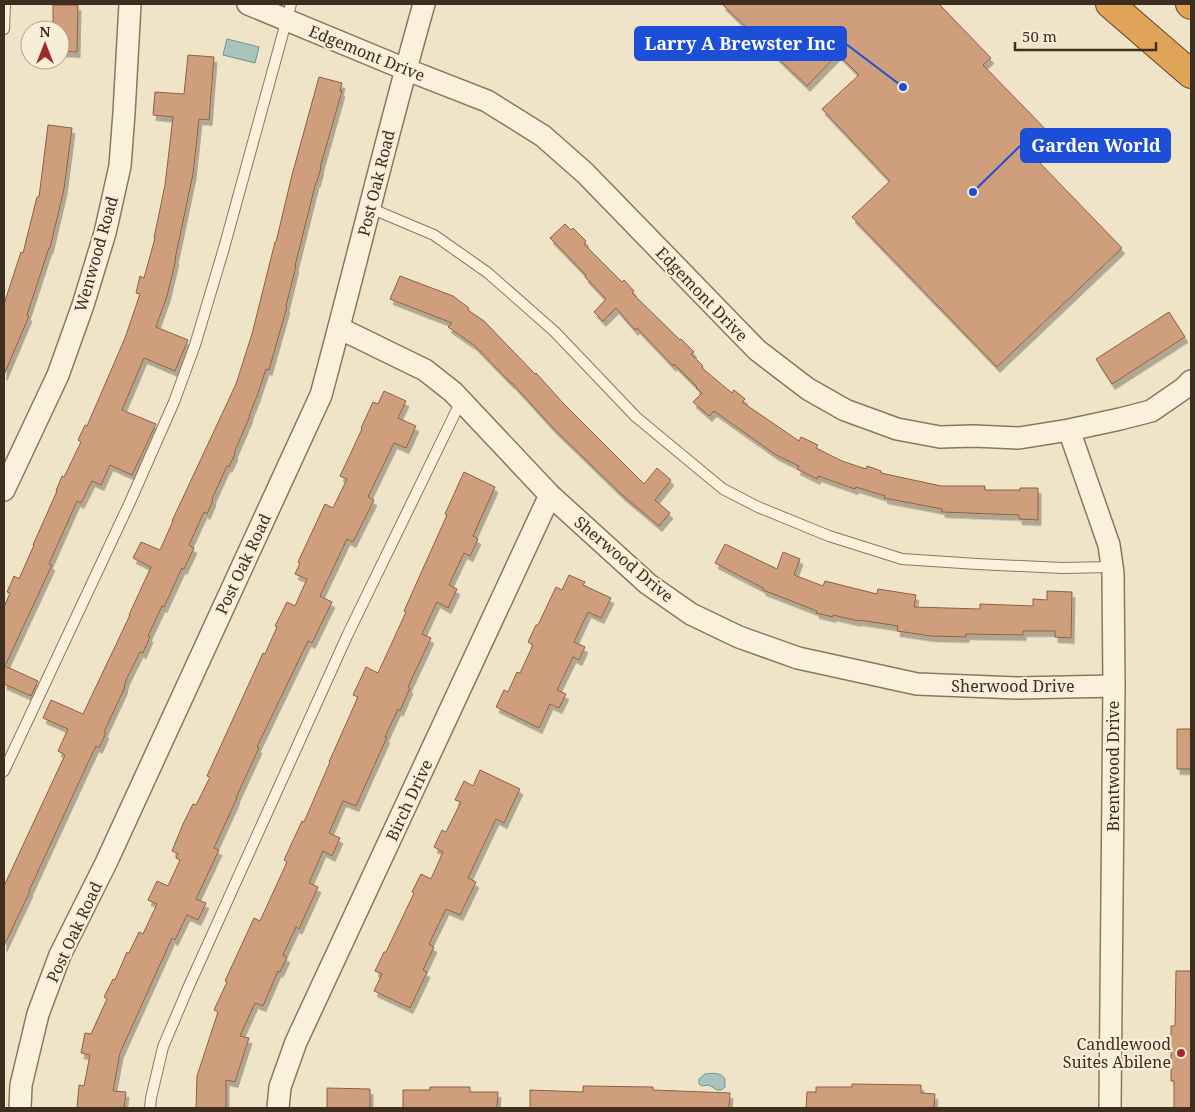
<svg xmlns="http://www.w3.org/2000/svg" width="1195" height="1112" font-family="'Noto Serif',serif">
<defs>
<filter id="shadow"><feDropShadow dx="3" dy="5.5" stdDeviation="0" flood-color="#0004"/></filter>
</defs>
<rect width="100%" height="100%" fill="#f0e4c8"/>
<path fill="#a9c4bc" stroke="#6f938a" d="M227,39L259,47L255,63L223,55Z
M705,1074C712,1073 721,1072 725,1079V1087C718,1094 715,1088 709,1085L702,1086L699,1084V1079Z"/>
<path fill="#cf9f7d" stroke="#8d5f41" filter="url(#shadow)" d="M722,4H939L991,58L983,65L1056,140L1036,159L1122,248L997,367L852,217L890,181L822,109L859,75L838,54L807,86Z
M53,5H78L77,52L60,51V30H53Z
M188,55L214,57L209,120L199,119L193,174L175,259H176L167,296L156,327L188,340L175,371L144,358L122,410L156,424L132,475L110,465L101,485L92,481L81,503L77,501L49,564L52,565L5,666L38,681L31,696L4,684V607L10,593L7,592L14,576L19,579L34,545H33L57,491H56L62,476L64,477L81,442L78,440L85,425L87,426L125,338L140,294L136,293L140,276L144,278L155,238H154L165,185L173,117L153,115L155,92L184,94Z
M319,77L342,83L340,91H342L320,168H321L317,182H316L295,266H296L286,306L287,307L269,370L266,369L257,396L249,416H250L234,453L235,454L229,467L227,466L212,499L213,500L207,514L204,512L189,545L194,548L184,569L182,568L164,607L162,606L148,636L150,637L143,653L140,652L127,678L124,687H125L104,732L106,733L99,748L96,746L87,765L29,891H30L4,946V886L65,755L58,751L68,729L43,718L51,700L83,714L130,615H129L151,567L133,558L141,542L160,550L173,521H172L236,384L252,334L275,242H276L292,175Z
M48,125L72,128L64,189L50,248H49L27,315L29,316L4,375V304L21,252L23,253L37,197H39Z
M565,224L571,230L573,228L586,241L584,244L622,282L624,280L634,291L632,293L680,340L681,339L694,352L691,354L703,366L702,368L732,393L734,390L745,399L742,402L799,441L801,437L818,445L816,448L842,461L866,469L867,466L881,471V473L941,486H985V490H1020V488H1038V520L1019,519V515L942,512V509L884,498L885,496L856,487L855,489L818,476L817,479L797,469L799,466L776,455L714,411L709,416L693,402L702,393L696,388L697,387L674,364L673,366L637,328L635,330L616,308L603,321L594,312L606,299L585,277L586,275L550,238Z
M400,276L453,296L469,308L468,310L484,321L535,374L536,373L564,404L644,484L657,468L671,480L655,500L670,513L659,526L622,495L583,457L553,428L512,383H511L474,345L448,327L452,323L390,299Z
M1169,312L1185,337L1112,384L1096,359Z
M384,391L406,401L398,418L416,426L406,448L394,443L368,497L374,500L353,542L347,539L320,596L332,602L312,643L308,641L257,747L259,748L236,798H237L214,848L219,850L196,899L206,903L198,920L187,915L175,940L172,938L120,1053L113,1091L126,1092L124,1108H77L79,1085L84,1086L90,1055L81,1053L85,1033L91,1034L107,999L104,997L113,979L115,980L127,952L129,953L139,932L143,934L157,904L148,900L157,881L168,886L180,860L176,858L178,854L172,851L183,824L193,804L196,805L210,777L207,776L263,653L265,654L277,627L275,626L287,602L295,606L307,579L295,574L300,563L298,562L325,504L333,508L347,479L340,476L362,429L361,428L373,402L378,404Z
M464,472L495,487L473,536L478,539L470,556L464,553L449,585L457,589L448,608L437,602L422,634L431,638L408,687L410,688L400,711L398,709L385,737H387L356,806L343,801L329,833L340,838L332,856L323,851L309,883L318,887L299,929L296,927L283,955L287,957L280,972L278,971L263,1006L255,1003L240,1036L249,1038L235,1082L226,1080V1108H196L197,1076L218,1012L214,1010L227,982L225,981L254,918L260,921L287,862L284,860L302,821L304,822L330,762H329L358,697L353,695L366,667L378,673L406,612L404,611L447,515L445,514Z
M725,544L777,569L783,552L800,559L794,575L823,586L825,581L877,594L878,589L916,595L914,607L980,609V604L1033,606V599L1047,600V591L1072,592L1071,638L1055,637V631H1023V635L966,634V637L931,636L897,631L898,626L859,620L858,621L833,615V617L816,613L817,611L763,590V588L715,563Z
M569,575L585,582L583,585L611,598L601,618L588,612L574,642L585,647L579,660L573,657L557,690L566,694L559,708L550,704L539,728L496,707L504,690L508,692L517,672L520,673L533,645L528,642L536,625H538L556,587L562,590Z
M1177,729H1191V769H1177Z
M480,770L520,789L504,823L496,819L468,878L476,882L460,915L446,909L429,944L434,947L423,970L427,972L410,1008L374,991L382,974L375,971L384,952H386L414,893L412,892L421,874L431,879L443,852L434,847L442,830L446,832L461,802L455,800L464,781L473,786Z
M1176,971H1191V1108H1174V1081H1171V1026H1175Z
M852,1084L921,1085V1093L935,1094L934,1108H806L807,1092H816V1087H852Z
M583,1086L653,1087V1090L730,1093L729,1108H530V1090L583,1092Z
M430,1087H470V1092H498L497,1108H403V1090H430Z
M327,1088L370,1089V1108H327Z"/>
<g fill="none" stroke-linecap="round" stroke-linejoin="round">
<defs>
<path id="lane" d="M4,29L5,4
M370,208L434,235L488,273L555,332L636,417L723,489L758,507L829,536L902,559L977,564L1062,568L1112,567
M4,771L130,502L174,402L195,345L224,248L291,4
M150,1108L151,1098L163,1047L188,988L347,636L461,401"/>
<path id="street" d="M248,4L405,69L487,101L543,136L585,173L757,350L808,389L845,410L897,429L940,437L974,436L1019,438L1069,430L1120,419L1151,411L1183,389L1191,381
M339,328L425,370L453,392L550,495L648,584L691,614L739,637L798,658L917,684L1017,688L1114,686
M1069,430L1109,545L1113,573L1114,686L1110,1108
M4,490L58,375L83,305L105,233L120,166L124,113L130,4
M20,1108L21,1085L38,1014L60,955L106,863L321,395C356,265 387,134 424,4
M278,1108L280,1087L296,1042L550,495"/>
<path id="highway" d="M1110,4L1191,74
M1190,4L1191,5"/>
</defs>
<use href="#lane" stroke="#8d765c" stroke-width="12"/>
<use href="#street" stroke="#8d765c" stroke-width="24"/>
<use href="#highway" stroke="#5b4430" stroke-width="30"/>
<use href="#lane" stroke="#faf1dc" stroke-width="10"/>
<use href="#street" stroke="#faf1dc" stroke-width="21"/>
<use href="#highway" stroke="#e0a458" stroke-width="28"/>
</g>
<circle fill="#9e2a2b" stroke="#f7eed8" stroke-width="2" cx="1181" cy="1053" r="5"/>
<g text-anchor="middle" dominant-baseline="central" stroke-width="4.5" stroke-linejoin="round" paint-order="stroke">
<g font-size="16" fill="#3d2e20" stroke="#f7eed8">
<text transform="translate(367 53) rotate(22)">Edgemont Drive</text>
<text transform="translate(376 183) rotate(-76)">Post Oak Road</text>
<text transform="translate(96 254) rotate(-74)">Wenwood Road</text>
<text transform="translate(702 294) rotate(46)">Edgemont Drive</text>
<text transform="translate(624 559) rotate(40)">Sherwood Drive</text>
<text transform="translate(243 564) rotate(-65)">Post Oak Road</text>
<text x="1013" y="686">Sherwood Drive</text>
<text transform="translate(1113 766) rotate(-90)">Brentwood Drive</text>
<text transform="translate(409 800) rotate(-65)">Birch Drive</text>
<text transform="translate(74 932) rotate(-65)">Post Oak Road</text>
</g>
<g font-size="16" fill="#3d2e20" stroke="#f7eed8" text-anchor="end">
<text x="1171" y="1044">Candlewood<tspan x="1171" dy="18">Suites Abilene</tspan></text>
</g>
</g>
<path fill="none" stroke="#1d4ed8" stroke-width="2" d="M903 87L846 44M973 192L1021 145"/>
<g fill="#1d4ed8" stroke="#f7eed8" stroke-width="2">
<circle cx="903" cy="87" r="5"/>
<circle cx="973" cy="192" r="5"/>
</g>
<g fill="#1d4ed8" stroke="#1d4ed8" stroke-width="2">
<rect x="635" y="27" width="211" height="33" rx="5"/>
<rect x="1021" y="129" width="149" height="33" rx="5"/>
</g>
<g font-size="18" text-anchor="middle" font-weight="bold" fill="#fff">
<text x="740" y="50">Larry A Brewster Inc</text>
<text x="1096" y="152">Garden World</text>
</g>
<rect width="1195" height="1112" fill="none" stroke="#3d2e20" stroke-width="10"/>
<g transform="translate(45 45)"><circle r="24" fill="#f7eed8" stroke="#ada18e"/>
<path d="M0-4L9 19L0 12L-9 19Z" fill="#9e2a2b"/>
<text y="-8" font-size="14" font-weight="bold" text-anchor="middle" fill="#3d2e20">N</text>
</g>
<path d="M1015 42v8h141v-8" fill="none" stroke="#3d2e20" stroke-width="2.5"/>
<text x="1022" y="42" font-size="15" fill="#3d2e20" stroke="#f7eed8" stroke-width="4" paint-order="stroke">50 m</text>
</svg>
